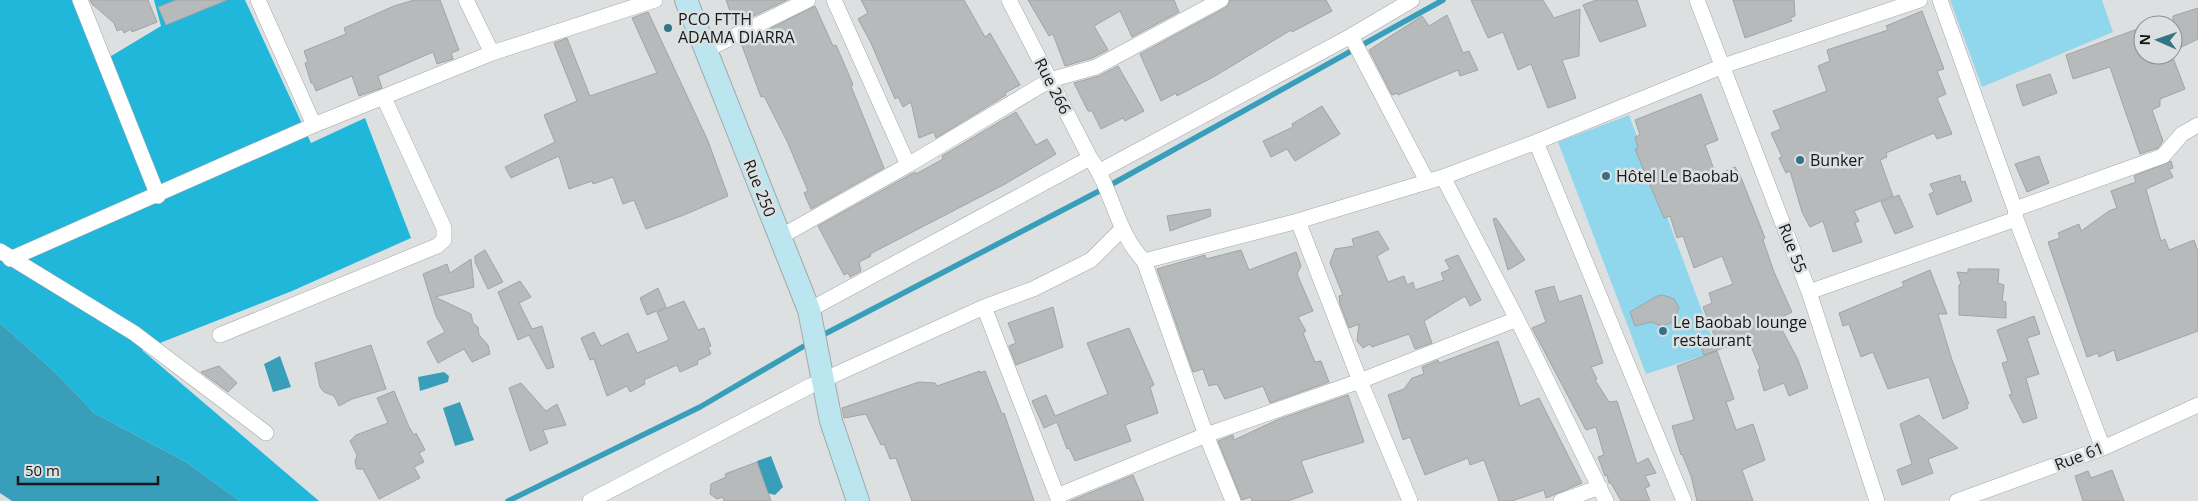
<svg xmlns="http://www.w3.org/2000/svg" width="2198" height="501" font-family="'Open Sans',sans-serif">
<rect width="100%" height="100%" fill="#dce0e1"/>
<path fill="#90d7ed" d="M1950,0H2102L2113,32L1982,87Z
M1629,115L1717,351L1646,374L1558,142Z"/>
<path fill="#21b7da" d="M0,0H72L98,64L161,26L154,0H245L311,143L365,118L411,238L292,291L142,350L319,501H240L186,462L94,413L57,374L0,323Z"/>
<path fill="#389eb9" d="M0,323L57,374L94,413L186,462L240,501H12L0,493Z
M280,356L291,387L273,392L264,364Z
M444,372L449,376L448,382L420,391L418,377Z
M460,402L474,440L455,446L443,408Z
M771,456L783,487L775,495L767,493L757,461Z"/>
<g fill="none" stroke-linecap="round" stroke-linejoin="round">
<path stroke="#389eb9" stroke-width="5.5" d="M819,337L1105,188L1443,0
M508,501L700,407L811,342"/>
</g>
<path fill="#b6babb" stroke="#a0a4a5" d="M90,0H148L157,22L132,32L131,29L124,33L122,29L117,31L114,23L92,4Z
M176,0H227L166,25L158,7Z
M414,0H440L459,50L451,53L453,59L437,64L433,52L378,76L382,88L359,96L352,76L316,91L313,83H311L305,63L308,62L304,51L346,34L344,28L394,6Z
M726,0H787L735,25Z
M861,0H964L985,37L990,33L1020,85L1005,93L1006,95L936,138L934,132L919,138L911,102L903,107L898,97L895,99L871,43L858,19L868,13Z
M1028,0H1174L1179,12L1132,37L1120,11L1094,26L1108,50L1092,58L1065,66L1053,34L1049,36Z
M1230,0H1326L1332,11L1292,32L1291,30L1215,76L1177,96L1176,93L1161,101L1140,54L1225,8Z
M1471,0H1543L1554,18L1580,9L1579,56L1562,60L1576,98L1548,108L1531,64L1518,70L1503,32L1488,38Z
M1596,0H1637L1646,26L1600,42L1583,5Z
M1733,0H1794L1795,16L1790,18L1792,21L1745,38Z
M815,6L833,46L836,45L846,68L853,85L851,86L884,168L811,209L804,193L808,191L787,141L764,96L761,97L741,43Z
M2198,8V39L2173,51V16Z
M1922,11L1944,69L1937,71L1946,94L1937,98L1952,134L1937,139L1934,133L1886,153L1887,157L1880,160L1893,196L1854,211L1859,221L1855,223L1862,242L1833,252L1823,221L1810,227L1802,212L1790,171L1786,173L1779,158L1782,157L1771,133L1781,129L1773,111L1827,91L1818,66L1830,61L1827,50L1888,30L1886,26Z
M648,12L708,141L728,196L684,215L646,229L634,200L623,204L613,177L593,184L592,181L569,189L559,156L511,178L505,167L555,142L544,115L577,101L554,43L567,38L590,96L657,73L632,18Z
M1447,15L1463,53L1469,51L1478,70L1460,76L1458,70L1398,95L1397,93L1392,95L1369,50L1422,16L1429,26Z
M2143,27V55H2172L2185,89L2160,99V106L2152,110L2163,141L2158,148L2140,154L2110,67L2073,79L2066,55Z
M1118,66L1144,111L1125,121L1123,118L1101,129L1092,111H1088L1074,83L1099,76Z
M2050,74L2057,93L2023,106L2016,85Z
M1701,94L1718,140L1705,145L1716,175L1735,167L1740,175L1765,238L1763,240L1774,272L1792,312L1777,320L1798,360L1808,388L1789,396L1784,383L1764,391L1758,370L1760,368L1748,339L1704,355L1699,341L1714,335L1703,307L1712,303L1709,293L1733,284L1722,256L1694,268L1683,236L1677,238L1670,216L1664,218L1635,149L1638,148L1635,137L1640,135L1635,120Z
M1322,106L1340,134L1295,161L1287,149L1271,157L1263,141L1293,127L1292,124Z
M1016,112L1036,145L1047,139L1056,154L1005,184L870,254L871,256L859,262L861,271L850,277L848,273L844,275L818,226L915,172L916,174L943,159L942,156Z
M2039,156L2049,183L2027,192L2015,164Z
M2171,161L2173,168L2169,169L2173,177L2146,189L2161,241L2165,239L2169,250L2194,240L2198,252V331L2117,361L2114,350L2099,357L2098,353L2087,357L2048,242L2060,238L2058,233L2079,224L2081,231L2109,211L2117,208L2111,191L2136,182L2134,176Z
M1960,175L1961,182L1965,181L1972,201L1937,215L1929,194L1934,192L1930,184Z
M1899,195L1913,227L1895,234L1881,202Z
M1210,209L1211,216L1170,231L1167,216Z
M1496,218L1525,260L1508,270L1493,219Z
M1378,231L1389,249L1377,256L1388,282L1404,276L1407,285L1413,282L1415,290L1444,280L1441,273L1450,269L1445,260L1458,255L1481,300L1470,306L1465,296L1424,321L1432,343L1415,349L1409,334L1372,347L1370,344L1363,348L1357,341L1359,324L1349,328L1340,304L1339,296L1343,295L1330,263L1335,249L1354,246L1352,239Z
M485,250L503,282L488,289L475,262V256Z
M1241,250L1249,270L1296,252L1301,266L1297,274L1313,311L1298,317L1306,331L1303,333L1315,362L1321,361L1329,382L1270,403L1263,386L1225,399L1217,384L1209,386L1203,369L1193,372L1157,269L1205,255L1206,259Z
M471,259L474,287L435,297L471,314L473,323L478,327L479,335L488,345L490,354L472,362L464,349L438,363L427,342L445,332L436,316L423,274L447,264L450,273Z
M1968,269H1999L1998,283L2004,285L2002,301L2006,302V318L1959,315V285L1961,284L1957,272L1968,273Z
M1930,270L1947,314H1938L1952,360L1969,404H1966L1968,408L1943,419L1929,377L1888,389L1873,352L1861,357L1849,324L1843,326L1839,313L1904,286L1902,282Z
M520,281L531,297L519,303L532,329L542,326L554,367L547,369L529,335L518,340L498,292Z
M1554,286L1559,302L1581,295L1603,363L1591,367L1597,379L1595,380L1609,402L1617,401L1637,464L1648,458L1656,473L1645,476L1650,486L1645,488L1650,501H1621L1611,483H1609L1607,475L1605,476L1598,457L1604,455L1596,427L1586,430L1532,328L1546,322L1535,291Z
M658,288L666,307L647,315L640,298Z
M1663,295L1674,299L1679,308L1673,322L1662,326L1651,322L1635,326L1630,312L1657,296Z
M684,301L698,330L704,328L711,346L708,347L711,354L697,361L698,364L680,372L677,365L644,380L645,384L630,392L627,386L607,396L594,359L590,360L581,338L594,332L601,346L628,333L637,353L669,340L657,312Z
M1053,307L1063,347L1016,365L1009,346L1016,343L1008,323Z
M2034,316L2040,334L2027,338L2039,374L2026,378L2037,418L2023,423L2009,395L2012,394L2002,363L2008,361L1997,330Z
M1129,328L1154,385L1150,387L1158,413L1125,425L1131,441L1075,461L1069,448L1067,449L1057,422L1044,428L1032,401L1046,395L1055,416L1108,394L1087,343Z
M1498,341L1520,406L1539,398L1582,483L1546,498L1544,490L1512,501H1499L1484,460L1470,465L1468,458L1425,475L1410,437L1403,440L1388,395L1404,389L1412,378L1424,374L1422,367L1438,360L1439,363Z
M371,345L386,389L352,399L339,406L334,396L324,392L320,387L315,363Z
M1717,351L1734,399L1726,402L1736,430L1753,424L1765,460L1742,470L1753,501H1697L1691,476L1682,454L1681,455L1672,426L1694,420L1677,366Z
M219,366L237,383L228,392L201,372Z
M980,371V373L985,371L1002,414L1004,413L1034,501H912L896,458L890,459L884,444L881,445L866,414L844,418L842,408L919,382L935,383L937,386Z
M521,383L546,411L557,404L566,425L543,430L548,443L530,451L509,388Z
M394,391L409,427L414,435L416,433L425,450L419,453L424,462L414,467L420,478L379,499L363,469H357L355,462L357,455L350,441L356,435L388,423L377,398Z
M1348,395L1364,442L1301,461L1313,492L1288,501H1252L1251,497L1242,500L1218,441L1233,435L1234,440L1277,420Z
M1919,415L1958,448L1928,459L1933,473L1902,485L1897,470L1912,464L1900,424Z
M757,462L771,501H724L723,497L717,499L710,494L711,484L726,477L725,474Z
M2112,470L2124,501H2083L2075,476L2088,471L2091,478Z
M1133,475L1144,501H1070Z"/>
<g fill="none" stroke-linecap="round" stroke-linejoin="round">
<defs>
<path id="street" d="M80,0L158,196
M258,0L314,125
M466,0L492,53
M834,0L908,165
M1009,0L1090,158C1113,190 1116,232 1144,261L1206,435L1233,501
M1697,0L1809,292L1877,501
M1940,0L2015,209L2016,219L2103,448
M1351,36L1427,181
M706,50L808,0
M1536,142L1684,501
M1100,171L1351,36L1412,0
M1443,177L1517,319L1606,501
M2015,209L2163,156L2182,134L2198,125
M1298,221L1360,381L1410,501
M780,237L908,165L1050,80L1096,67L1221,0
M0,251L134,333L266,433
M10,259L314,125L492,53L655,0
M1144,261L1298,221L1443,177L1536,142L1723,66L1920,0
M1809,292L2016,219
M984,307L1059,501
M809,310L1090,158
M220,335L437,246L444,240V228L384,98
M1057,496L1206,435L1360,381L1517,319
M590,501L810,386L984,307L1033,289L1091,260L1122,229
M1561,501L1600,487
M1957,501L2103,448L2198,405"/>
<path id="secondary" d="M686,0L809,310L831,421L858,501"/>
</defs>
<use href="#street" stroke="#a3a7a8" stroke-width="16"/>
<use href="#secondary" stroke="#a3a7a8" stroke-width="24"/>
<use href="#street" stroke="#fff" stroke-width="15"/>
<use href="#secondary" stroke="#bbe5ef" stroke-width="22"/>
</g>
<g fill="#337487" stroke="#dce0e1" stroke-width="2">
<circle cx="668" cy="28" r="5"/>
<circle cx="1800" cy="160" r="5"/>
<circle cx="1606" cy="176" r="5"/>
<circle cx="1663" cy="331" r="5"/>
</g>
<g text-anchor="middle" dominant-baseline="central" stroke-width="5" stroke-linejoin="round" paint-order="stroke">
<g font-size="16" fill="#161718" stroke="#dce0e1" text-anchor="start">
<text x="678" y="19">PCO FTTH<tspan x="678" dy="18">ADAMA DIARRA</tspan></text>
<text x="1810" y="160">Bunker</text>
<text x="1616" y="176">Hôtel Le Baobab</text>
<text x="1673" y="322">Le Baobab lounge<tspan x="1673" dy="18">restaurant</tspan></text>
</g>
<g font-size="16" fill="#161718" stroke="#dce0e1">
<text transform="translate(1053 86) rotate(63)">Rue 266</text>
<text transform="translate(760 188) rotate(68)">Rue 250</text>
<text transform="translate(1793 248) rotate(69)">Rue 55</text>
<text transform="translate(2079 456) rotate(-21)">Rue 61</text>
</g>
</g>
<g transform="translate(2158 40) rotate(272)"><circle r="24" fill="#dce0e1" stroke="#8d9091"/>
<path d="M0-4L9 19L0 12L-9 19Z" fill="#337487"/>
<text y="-8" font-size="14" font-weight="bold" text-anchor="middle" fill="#161718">N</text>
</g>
<path d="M18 476v8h140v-8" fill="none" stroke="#161718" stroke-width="2.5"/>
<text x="25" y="476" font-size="15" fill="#161718" stroke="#dce0e1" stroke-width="4" paint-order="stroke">50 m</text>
</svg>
